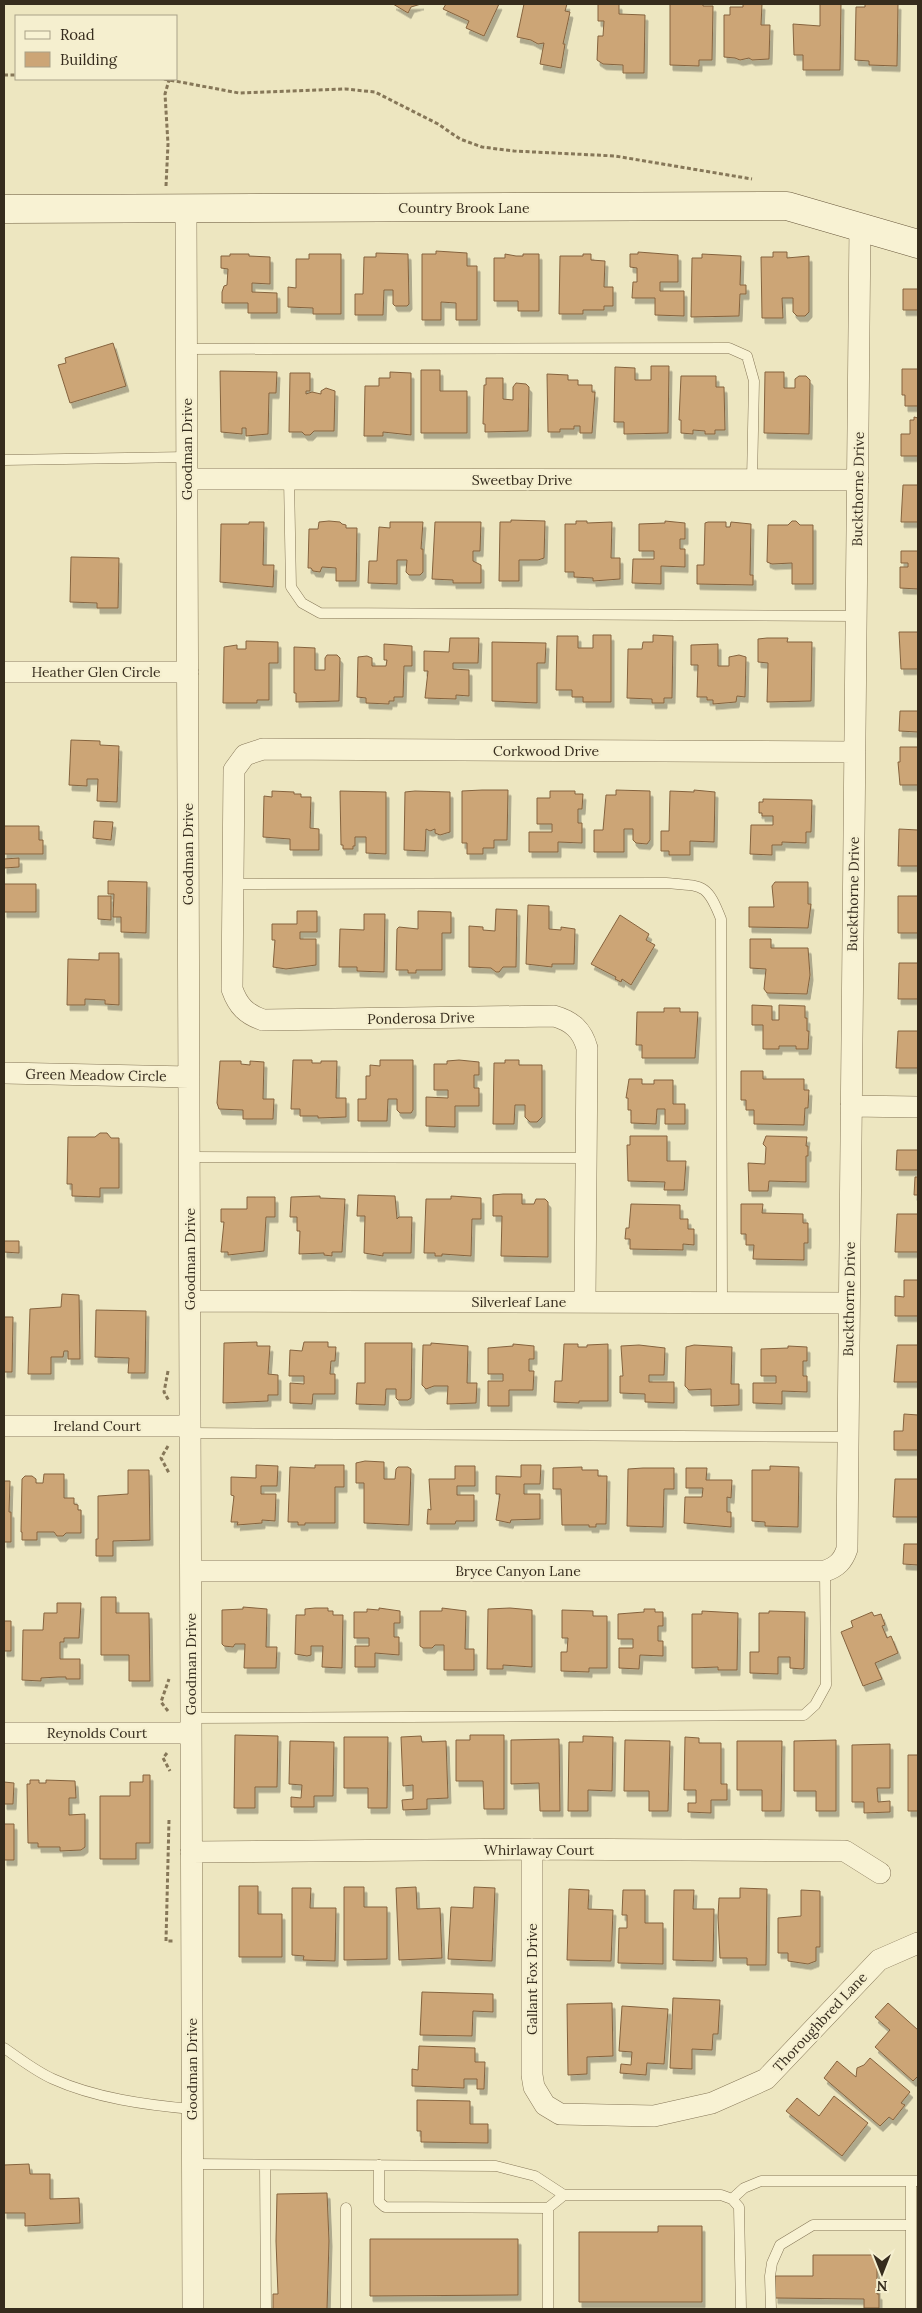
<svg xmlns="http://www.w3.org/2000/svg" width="922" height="2313" font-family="Lora,serif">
<defs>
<filter id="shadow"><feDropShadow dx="3" dy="5.5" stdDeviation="0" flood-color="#0004"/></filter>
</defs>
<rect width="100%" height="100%" fill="#ede6c0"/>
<path fill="#cca576" stroke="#85633e" filter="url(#shadow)" d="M393,4H421L411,7L408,13Z
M446,4H499L484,36L466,28L469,21L443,9Z
M524,4H567L565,11L570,12L563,44H565L561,68L540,64L544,43L538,44L531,40L517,37Z
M598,4H619V14L645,15L644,73H623V65L603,64L597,60L598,36H603L604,21H598Z
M670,4H703V6H713L712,60H699V66L670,65Z
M743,4H762L761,25H770L769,59L752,60L749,58L740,60L735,58L724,57V15H730V7H743Z
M820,4H841L840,70H803V55H794L793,24L820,26Z
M865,4H898L897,66L869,65V61L855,60L856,7H865Z
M436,251L467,253V266H477V320H456V303L441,302V320H422V254H436Z
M638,252L678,255V282H660V291H684V316L655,315V298H632L633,282H637V268L630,267V254H638Z
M773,252H787V258L809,256V312L805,316H797L793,312V298H782L783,318H762L761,257H773Z
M376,253L408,254L409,304L407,306H395L393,304V290H384L383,315H355V294H363L364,257H376Z
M230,254H249V256L270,257V284L252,283V292L277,293V313H248V303H222V292L224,286L227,285L228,269L221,268V256H230Z
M309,254H341V314H313V308L288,307V287L296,288V259H309Z
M505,254L516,256H523V254H539V311H518V301H494V258H505Z
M583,254H591V260L605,261L604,287H613V306H604V310H583V314H559L560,256H583Z
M702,254L741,256L740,285H746V294H740L739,316L691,317L692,258H702Z
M903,289H918V310H903Z
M113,343L126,386L70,403L58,365L66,363L65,358Z
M651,366H669L668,433L624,434V422H614L615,367L635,368V380H651Z
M902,369H918V406H905V395H902Z
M421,370H440V391H467V433H421Z
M220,371L277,372L276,393H269L268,434L246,436V428H242V434L221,432Z
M390,372L411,373V435L383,432V436H364L365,386H379V378H390Z
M765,372H784V388H795V379L799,376H806L810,380L809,434L764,433Z
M290,373H310V391H306V394L312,392L321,394V391L326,388L335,391L334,431H314L310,435H305L302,432H289Z
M547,374L568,375V380H578V385H592V392H595L592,433H580V426H574V429H560V432H548Z
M681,376H716V387H724L725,430H715V434H705V431L693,430V434L681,433V420H679Z
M486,378H503V399L513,400V387L516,383L526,384L529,387L528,431L485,432V424H483L484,385H486Z
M914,417L918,418V456H901V434H910V420H914Z
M903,485H918V522H901Z
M511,520L545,521L544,558L538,560H519V581H499L500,522H511Z
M329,521L340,522L342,524L346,525V528H357L356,581H336V568L322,567L320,572L313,571L311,568H308L309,529H318L319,522Z
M576,521H587V523L612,522L611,558H620V579L593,581V578L574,577V572H565V524H576Z
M665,521L685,523V539H680V549H685V567L661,566V584L632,583L633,559H654V551H639V524L665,523Z
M792,521H796L800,525H813V584H792V563L772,564L767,562L768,525H788Z
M249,522H264L263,565H274L273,587L220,582L221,524H249Z
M390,522H423L421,549H423V572L420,575H409L406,572L407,560H397V584L368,583L369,561H377L379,527L390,528Z
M435,522H481L480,551H473V561L481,565V583H453V580L432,579Z
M708,522H726V527H730L731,522L751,524L750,575H753V585L697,584V565H704L705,523Z
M901,551H918V589L900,588V567H908V563H901Z
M71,557L119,558L118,608H97V603L70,602Z
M899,632H918V669H901Z
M593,635H611V702H583V697H572V690H556L557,636H578V648H593Z
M653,635L673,636L672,698H664V703H652V699L627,698L628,649H642L643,642H653Z
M450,638H479L478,663H453V669L469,670V696L456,695V699L425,698L428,671H424V651L449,652Z
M767,638H788L787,642H812L811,701L767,702L768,663L758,662V639Z
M246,641L278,642V663H269V700H257V703H223L224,647L237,645V649H246Z
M492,642L546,643L545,663H537V703L492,701Z
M384,644L412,646V666H404L403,697H394V701H389V704L366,703V698L357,697L358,657L367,656L372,658V666H386L387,660H384Z
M718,644V666H729V657L739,655L746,657L745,697L737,696L736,702L713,704V700H707V697H697L698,665H691V645Z
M294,647L315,648V670H325V658L327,655H337L340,658L339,701L296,702V693H294Z
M900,711H918V732L899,731Z
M71,740L100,741V745L119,746L117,802L97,801L98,779H87V786L69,785Z
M900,747H918V785H900L898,762H900Z
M482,790H508L507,840H494V848H483V854H467V843H462V791Z
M616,790L650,791V840L647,844L636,843L633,840V829H624V852H594V830H603L606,795H616Z
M694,790L715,792L714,842L690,841V855H669V851H661V831H669L670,791L694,792Z
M272,791L294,792V794H301V797H311L310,828L319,829V850H290V839L263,837L264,796L272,797Z
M340,791L386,792V854L366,853V837H355V846H353V849H343V845H341Z
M415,791L450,792V832L440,835L435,833V829L430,831L426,829L425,851L404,850L405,792Z
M550,791H575V794H583L582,809H578V823H582V843L558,842V852H529V832H552V824H537V798H550Z
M763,799L812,800L811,832H806V843L782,842V845H772V855L750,854L751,825H773V816H762V813H759V802H763Z
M94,821L113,822L111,840L93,838Z
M4,826H39V840H43V854H4Z
M899,829L918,830V866H898Z
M19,858V867L4,868V859Z
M108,881L147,882L146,933L121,932V917H113L114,894H108Z
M775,882H808V904H811L808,928L749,927V907H774L772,886Z
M4,884H36V912H4Z
M98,896H111V920L98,919Z
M898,896H918V933H898Z
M528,905L549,906V929L561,930V927L575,929L574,964H552V967L526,964Z
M496,909L517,910L516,967H503L499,972H496L491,968L469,967V926L483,927V930L495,931Z
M297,911H317V932H300V939H316V965L286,969L273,967L275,940H272V924H297Z
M418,911L451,912V933H442V970H416V973H408V970H396L397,929L399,927L418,929Z
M364,914H385L384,972L357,971V967H339L340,929L364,930Z
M620,915L649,934L646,940L655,945L631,985L622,979L621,982L615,979L616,977L591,964Z
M750,939H771V948H808L810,975L807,994L767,993L764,989L766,969L750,968Z
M99,953H119V1005L105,1004V1000L85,999V1005H67L68,959L99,960Z
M899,963H918V999H898Z
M752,1005L772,1006V1020H779V1005L805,1006V1018H807V1031H809L808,1049H796V1046H779V1049H763V1025H752Z
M664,1008H680V1012H698L695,1058H642V1045H636L637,1012H664Z
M898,1031H918V1068H896Z
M293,1060H312V1063H321V1061H337L336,1098H346V1117L318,1118V1116H300V1109H291Z
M380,1060H413V1110L411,1113H400L397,1110V1099H388L387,1121H358V1099H366V1076H370V1065L380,1066Z
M459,1060L479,1062V1075H474V1088H479V1106H455V1127L426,1126V1097L448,1098V1090H434V1064H447V1061Z
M505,1060H519V1065H542V1117L537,1122H530L525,1117V1105H515L514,1124H493L494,1063H505Z
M220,1061H241V1064L250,1065V1061L264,1062L263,1099H274L273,1119H243V1110L219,1109L217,1103Z
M741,1071H763V1079H804V1090H809L808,1108H805L804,1125L754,1124V1110H746V1100H741Z
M629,1079H642V1084H654V1080H673V1104H685V1124H665V1109H657L656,1124L631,1123V1110H628V1098H626Z
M100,1133H107L111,1138H119V1188H100V1197L72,1196V1184H67L68,1137H95Z
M630,1136H667V1161H686L684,1190H664L665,1182L628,1181L627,1145H630Z
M766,1136L807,1137L806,1146H808V1156H806V1182L769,1181L768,1191H749L748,1163L765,1164L766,1147L763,1144Z
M897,1150H918V1195H914L915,1177H918V1170H896Z
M503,1194H522V1204H534L536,1199H545L548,1202V1257L501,1256L502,1216H493V1195Z
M358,1195L395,1196L397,1219L399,1217H412L411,1253H383V1256L364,1253L365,1216H357Z
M320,1196V1198L345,1199L342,1252H332V1256L324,1255V1253L299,1254L300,1231H297V1217H290L291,1197Z
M451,1196L481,1198V1219H472L471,1256L442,1254V1256H435V1253H424L426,1199H451Z
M247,1197H275V1217H266L264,1251L228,1255V1252H221L224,1222H221V1209H247Z
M631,1204L680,1205V1219H688V1229H694V1245L683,1244V1250L630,1249V1239H625L626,1228H629Z
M741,1204H763L762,1213L803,1214V1223H808V1243H804V1260L753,1259L754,1245H746V1234H741Z
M897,1214H918V1252H895Z
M4,1241H19V1253L4,1252Z
M904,1280H918V1316H895V1296L904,1297Z
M62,1294L79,1295L80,1359H68V1351H64L63,1357H51V1374H28L30,1309L61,1307Z
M96,1310L146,1311L145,1373H128L129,1358L95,1357Z
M4,1317H13L12,1372H4Z
M257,1342V1346H270L268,1374L278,1375V1395H268V1401L223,1403L224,1343Z
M304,1342H328V1347H336L335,1361H331L330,1374H335V1394H313L312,1404L290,1403V1383L304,1384V1376H289L290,1350L302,1351Z
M365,1343H412L411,1398L408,1400H398L396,1398V1389H386L385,1405L356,1404L357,1383H365Z
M431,1343L468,1346L467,1383H477L476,1403L447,1404L448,1386H434L426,1389L422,1385L423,1345H431Z
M513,1344L534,1346V1359H529V1371H534L533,1390H509V1406H488V1381H503V1374H488V1348L513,1346Z
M564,1344H578V1347H587V1345L608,1344V1401H579V1403L554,1402L555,1381H562Z
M639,1345L665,1348L664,1375H649V1382H674V1403L645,1402V1394L620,1393V1376H623L621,1346Z
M694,1345L732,1347L731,1384H739V1405L711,1406V1389L689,1390L685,1386L686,1347Z
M897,1345H918V1382H894Z
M788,1346L807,1347V1361H803V1376H807V1392L782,1391V1404L753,1403V1383H776V1376H761V1349L788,1348Z
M904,1414L918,1415V1450H894V1431H903Z
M365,1461L384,1462V1479H395L396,1469L398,1467H408L411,1469L409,1525L364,1523V1483H356V1463Z
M256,1465L278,1466L277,1486H261V1494H276L275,1521L262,1520V1523L237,1525L238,1522H231L234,1496L231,1495V1477L256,1478Z
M315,1465H344V1487H335V1523H305V1525H298V1522H288L290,1467L315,1468Z
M521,1465H541L540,1484H524V1494H540V1519L511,1520L510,1523L496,1520L500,1494H496V1476L521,1477Z
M455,1466H475V1486H457V1495H474V1521H456L455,1524H427L428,1509L431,1510L429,1479H455Z
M770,1466L799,1467L798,1527L765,1526V1522L752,1521V1470H770Z
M582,1467V1470H598V1476H607L606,1524H596V1527H589V1525H562L561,1489H553V1468Z
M643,1468H674V1489H664L663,1527L627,1526L628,1469Z
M686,1468H707L706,1480H732L731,1498L727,1497V1512H731V1527L684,1523L685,1497H702L703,1488H686Z
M128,1470H149L150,1540L113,1541V1556H96V1539H98V1496L128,1494Z
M44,1474H64V1498H74V1504L78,1505V1510H81V1533H66L63,1536H57L54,1532H37V1540H22V1532H21L22,1479L25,1476H32L36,1479V1483H43Z
M895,1479H918V1517H893Z
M4,1481H10L9,1512H11V1542H4Z
M904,1544H918V1565L903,1564Z
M101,1597H116V1613H149L150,1681H129V1655H101Z
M57,1603H81L79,1638H64V1642H60V1659H80V1679H66V1677H58L41,1678V1681L22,1680L23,1630H43L44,1613H57Z
M243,1607L267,1609L266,1647H277L276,1668H244L245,1644H235L233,1647L224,1646L222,1644V1610L243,1609Z
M315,1608H328V1611H333V1615H343L342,1668L322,1667L323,1646H311V1655L307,1656L295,1654L296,1615H305V1609Z
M379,1608L400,1611V1623H394V1637H399V1655L375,1653V1667H355V1646H369V1638H354V1612H367V1609L379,1610Z
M442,1608L466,1611L465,1649H474V1670H444V1645H435L432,1648H423L420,1646V1611H442Z
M510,1608L532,1610V1667L503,1665V1669H487L488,1609Z
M644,1609H655V1612H663V1626H658V1641H663V1656L640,1655L639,1669L619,1668V1648H633V1639H618V1614L644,1612Z
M562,1610L593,1611V1616H607V1668H589V1672L561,1671V1652H567L568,1638H562Z
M702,1611L738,1613L737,1670H718V1667L692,1668V1614H702Z
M769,1611L805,1612L804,1668L802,1669L790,1668V1657H778V1674L750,1673V1652H759V1613H769Z
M872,1612L874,1616L881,1614L885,1625L882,1626L887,1638L891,1636L898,1653L875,1663L882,1679L863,1686L841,1632L853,1627L851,1621Z
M4,1621H11V1651H4Z
M235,1735L278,1736L277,1787H255V1808H234Z
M470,1735H504V1809H484L483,1781H456V1740H470Z
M421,1736L422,1742L446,1741L448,1798L427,1799V1809L403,1810L402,1800L413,1799V1785L403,1786L401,1737Z
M583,1736L613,1737L612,1791L588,1790V1811H568L569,1742H583Z
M344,1737H388L387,1808H368V1788H344Z
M685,1737L699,1738V1743H721V1784H727V1800H711V1813L688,1812V1803H696V1790H684Z
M559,1739L560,1811H540L539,1783L511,1784V1740Z
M625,1740L670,1741L668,1811H649V1791H624Z
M836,1740V1811H816V1791H794V1741Z
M290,1741L334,1742L333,1796H314V1807H291V1797L301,1798L302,1785L289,1784Z
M737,1741H782L781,1811H762V1790H737Z
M890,1744V1788H877L878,1802L890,1801V1812L864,1813V1802H852V1745Z
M908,1755H918V1811H908Z
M143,1775H150V1843H136V1859H100V1796H130V1782H143Z
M30,1780H39V1783H46V1780L75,1781L76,1798H69V1815L85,1814V1847L81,1850L60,1851V1847H38V1843H28L27,1784H30Z
M4,1782L14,1783L13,1804H4Z
M4,1824H14V1860H4Z
M239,1886H258V1914H282V1957H239Z
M344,1887H364V1907H387V1959L344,1960Z
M416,1887L417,1909L440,1908L442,1958L399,1960L396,1888Z
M474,1887L495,1888L492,1961L448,1959L451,1907L473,1908Z
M292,1888H311L310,1908H336L335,1961L303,1960L304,1956L292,1955Z
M740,1888L767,1889L766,1965H747V1958H720L718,1917L719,1898H740Z
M569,1889L589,1890L588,1909L613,1910L611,1961L567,1960Z
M623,1890H645V1923H663V1964L618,1963L619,1928H627V1915H622Z
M674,1890H694L693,1909H714L713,1961L673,1960Z
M801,1890L820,1891V1947H816V1961L808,1964L788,1961V1953H778V1918L801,1916Z
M422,1992L493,1994V2012L473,2011L472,2036L420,2035Z
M673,1998L720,2000L718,2034H713L712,2050L692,2049V2069L670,2068Z
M612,2003L613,2056L587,2057V2074L568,2075L567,2004Z
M888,2003L918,2030V2076L913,2081L875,2047L890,2030L875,2017Z
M622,2006L668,2009L664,2064L647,2063L646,2075L620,2073L621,2064L631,2065L632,2052L619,2051Z
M419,2046L475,2048V2062H485L484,2089H477V2079H464V2088L412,2086V2069L418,2070Z
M870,2058L910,2092L901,2103L905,2105L893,2120L889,2117L880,2126L824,2078L837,2061L856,2077L857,2068L864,2065Z
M834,2096L868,2123L842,2156L786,2111L797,2098L819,2116Z
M417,2100L470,2101V2124H488V2143L421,2142V2131H417Z
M29,2164L30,2174H50V2199L79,2198L80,2223L25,2226V2213H4V2165Z
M327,2193L329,2241L327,2309H273V2294H278L276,2241L277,2194Z
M658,2226H702V2302H579V2232H658Z
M370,2239H518V2295L370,2296Z
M813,2255H877V2294H879V2308H864V2299L775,2298V2276H813Z"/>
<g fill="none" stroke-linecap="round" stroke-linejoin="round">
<defs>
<path id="lane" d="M187,349L729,348L747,356L754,381L752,480
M4,460L187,457
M289,479L291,587L302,603L320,613L856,616
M232,884L666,883C703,886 707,883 721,919L722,1303
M189,1157L586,1158
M190,1433L848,1437
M191,1718L804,1715L815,1705L826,1685L825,1571
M4,2048C19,2058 35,2071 53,2079C95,2098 146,2105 192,2109
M192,2164L496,2166L535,2176L564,2195
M265,2165L266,2309
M379,2165V2202L385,2207L548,2208
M732,2199L744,2188L761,2181H911
M346,2208V2309
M548,2309V2208L564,2195H721L732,2199L739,2207L741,2309
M771,2309L770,2276L772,2263L780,2245L813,2225H911
M911,2309V2181H918"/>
<path id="street" d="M186,210L193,2309
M187,479L858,480
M4,672H188
M4,1073L189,1077
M851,1106L918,1107
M190,1301L849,1303
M585,1302L587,1048C582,1030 572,1021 554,1016L263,1020C246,1014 238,1006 232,989L234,770L245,755L263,749L855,752
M4,1426H190
M191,1571H825C837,1567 843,1561 847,1549L860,225
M4,1733H191
M532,1849V2075L534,2087L545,2105L560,2114L654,2116L712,2103L766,2079L879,1960L918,1943
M191,1852L532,1849L845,1851L880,1873"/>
<path id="secondary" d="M4,209L787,206L918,244"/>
</defs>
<use href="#lane" stroke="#867758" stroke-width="11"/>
<use href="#street" stroke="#867758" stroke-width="22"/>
<use href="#secondary" stroke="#68573b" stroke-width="29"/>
<path stroke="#867758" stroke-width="3" stroke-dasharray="4 2.5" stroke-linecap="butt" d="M4,75H16
M164,79L239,93L345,89L375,92L438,124L460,139L482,147L514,151L615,156L752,179
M166,186L168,144L165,94L169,80
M168,1371L164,1392L169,1401
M168,1446L161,1458L169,1473
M168,1711L161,1702L169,1679
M167,1753L163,1758L170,1771
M169,1820L166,1941H174"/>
<use href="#lane" stroke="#f8f2d3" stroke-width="10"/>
<use href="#street" stroke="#f8f2d3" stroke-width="21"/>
<use href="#secondary" stroke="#f8f2d3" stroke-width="28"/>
</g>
<g text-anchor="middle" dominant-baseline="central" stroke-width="4.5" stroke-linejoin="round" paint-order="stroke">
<g font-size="14" fill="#362c1d" stroke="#f5efcf">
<text x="464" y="208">Country Brook Lane</text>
<text transform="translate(187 449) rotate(-90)">Goodman Drive</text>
<text x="522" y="480">Sweetbay Drive</text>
<text transform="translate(858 489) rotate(-89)">Buckthorne Drive</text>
<text x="96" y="672">Heather Glen Circle</text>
<text x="546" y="751">Corkwood Drive</text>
<text transform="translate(188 854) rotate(-90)">Goodman Drive</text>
<text transform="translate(853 894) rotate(-89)">Buckthorne Drive</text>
<text transform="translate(421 1018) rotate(-1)">Ponderosa Drive</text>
<text transform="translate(96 1075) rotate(1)">Green Meadow Circle</text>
<text transform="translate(190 1259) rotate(-90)">Goodman Drive</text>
<text transform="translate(849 1299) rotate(-89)">Buckthorne Drive</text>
<text x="519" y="1302">Silverleaf Lane</text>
<text x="97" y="1426">Ireland Court</text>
<text x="518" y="1571">Bryce Canyon Lane</text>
<text transform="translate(191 1664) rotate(-90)">Goodman Drive</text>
<text x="97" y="1733">Reynolds Court</text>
<text x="539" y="1850">Whirlaway Court</text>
<text transform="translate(532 1979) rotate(-90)">Gallant Fox Drive</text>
<text transform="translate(820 2022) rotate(-47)">Thoroughbred Lane</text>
<text transform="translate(192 2069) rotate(-90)">Goodman Drive</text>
</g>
</g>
<rect width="922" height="2313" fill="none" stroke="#362c1d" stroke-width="10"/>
<rect x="15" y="15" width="162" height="65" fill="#f5efcf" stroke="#a9a188"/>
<rect x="25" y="31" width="25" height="8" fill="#f8f2d3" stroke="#a9a188"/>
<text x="60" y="40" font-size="15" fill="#362c1d">Road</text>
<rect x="25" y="52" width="25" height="15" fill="#cca576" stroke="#a9a188"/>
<text x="60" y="65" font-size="15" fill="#362c1d">Building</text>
<g transform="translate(882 2273) rotate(180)" stroke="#f5efcf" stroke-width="4" paint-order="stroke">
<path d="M0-4L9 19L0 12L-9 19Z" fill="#362c1d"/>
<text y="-8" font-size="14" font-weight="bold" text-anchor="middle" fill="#362c1d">N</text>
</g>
</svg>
